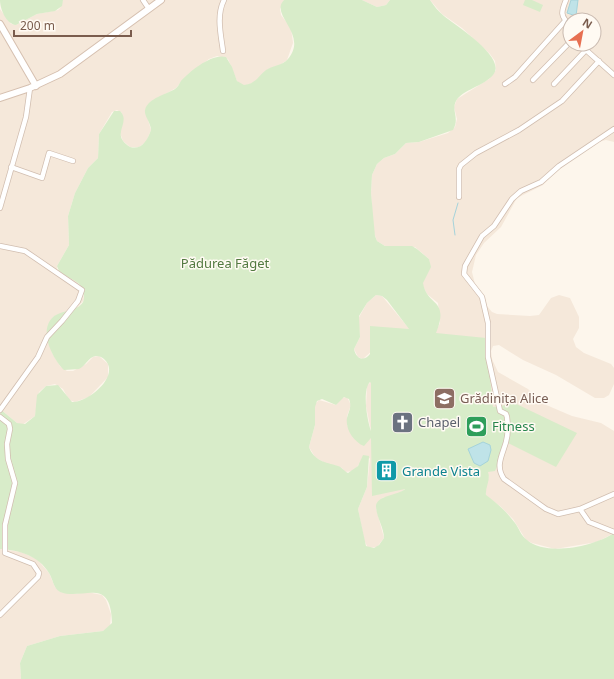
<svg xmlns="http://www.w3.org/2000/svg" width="614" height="679" font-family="'Noto Sans',sans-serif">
<rect width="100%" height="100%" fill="#fdf6ec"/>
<path fill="#f5e8da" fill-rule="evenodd" d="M63,0H284L280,9L281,15L291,28L293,43L287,60L280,65L268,69L256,82L247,85H241L237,81L228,59L217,56L209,59L182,81L176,88L151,102L145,110L151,130L146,142L139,147H130L123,141L120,133L122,113L117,110L112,112L99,134L98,158L88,168L75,193L68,216L69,245L57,266V269L65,276L71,277L78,283L83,291L84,300L78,307L53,317L48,325L47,334L52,353L60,366L67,371H73L86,364L93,357L99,356L108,364V377L89,397L75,402L69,400L63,389L55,384L46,386L39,392L35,416L22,425L17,423L0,409V9L11,24L16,25L37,14L58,10L60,8Z
M362,0H390L386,5L377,7Z
M430,0H614V142L606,140L594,143L558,169L543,185L517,198L501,227L484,243L476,255L472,272L475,284L486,305L492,312L497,314L530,316L539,315L551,298L559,295L570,298L579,317V328L573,339L576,347L584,353L611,364L614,368V384L609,395L604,398H595L556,375L523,360L499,345L493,346L491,351L492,359L498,372L528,389L544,404L572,416L601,423L614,431V533L597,542L555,549L532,543L526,540L513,519L500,506L486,496L485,487L489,476L406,488L397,495L382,498L376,508L384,538L377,547L368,548L364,540L358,509L367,487L370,458L359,464L354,471L345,472L342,468L325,463L315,457L309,447L315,425V404L319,400L336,405L341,398L347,397L351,405L347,416V426L371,431L366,406L367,386L375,377L374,349L363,359L358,357L354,349L360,337L358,319L367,303L376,295L382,296L411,331H436L440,323L438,303L427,294L423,286V280L430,267L429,259L415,247L385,246L377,241L373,230L371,193L372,175L377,164L384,158L395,154L406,143L419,142L448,133L455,127L457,119L454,107L457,99L489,79L496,70L495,61L490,54L462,28L442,14ZM570,20H594V44H570Z
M0,549L21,552L37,559L49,573L55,587L60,592L75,594L87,592L102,595L106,600L111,614L110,626L103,631L60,636L27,646L20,663L21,679H0Z"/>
<path fill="#d8ecc9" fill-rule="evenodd" d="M0,0H63L62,6L55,11L37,14L16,25C6,24 0,9 0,0Z
M284,0H362L377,7L386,5L390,0H430C434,6 438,11 444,16C455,25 508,58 493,75C484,86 462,90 456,101C451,111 460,118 453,130L419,142L406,143L395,154L384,158L377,164L372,175L371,193L375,236L377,241L385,246H412L417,249L429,259L431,267L423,283C427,307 450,298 436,333L486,338L493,407L506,405V399L577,433L556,467L508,443L495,471L488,472C491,480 485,487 486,495C497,503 507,512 515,523C519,528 521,536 527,540C547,557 595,546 614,533V679H21L20,663L27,646L60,636L103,631L112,623C111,575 83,601 60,592C53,588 53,579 49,573C39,556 19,550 0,549V409L17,423L25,424L35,416L37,395L46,386L58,385L72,402C88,403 122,375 104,359C102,357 99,356 96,356C88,357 86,366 79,369L64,370C53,359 38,331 53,317C61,310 85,311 84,297C84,276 60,280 57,266L69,245L68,216L75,193L88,168L98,158L99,134L114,111H120C132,123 109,134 130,147C142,150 147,141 151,130C151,123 144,116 145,110C148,98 167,94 175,89C178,87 179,84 181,81C190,71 212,53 226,57L232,67L237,81L244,85C256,84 258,76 266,70C273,65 282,66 288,59C309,34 269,15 284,0ZM376,295L382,296L387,300L409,329L370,326V354C364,362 356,359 354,349L360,337L359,316L367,303ZM370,382L371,383V431C367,420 362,390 370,382ZM344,397L349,399C352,407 349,410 347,418C345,429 354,442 364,446L371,438L372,496L405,489C397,496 377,495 376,506C376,517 384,527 384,538L379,545L374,548L366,546L358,509L367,487L369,456L363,455L358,466L348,473C344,471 342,467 338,466C325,462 314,461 309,447L315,425V407L317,401L322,399L336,405Z
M525,0H532L543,5L540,12L523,5Z"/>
<path fill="#bfe3e8" stroke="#a5d3da" d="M571,0H578L576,16L567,13Z
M483,442L490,445L491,450L488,461L480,466L474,463L468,449Z"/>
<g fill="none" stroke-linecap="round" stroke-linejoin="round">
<path stroke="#a5d3da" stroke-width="1" d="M455,235L453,220L458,203"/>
<defs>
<path id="minor" d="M143,0L149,9
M566,0C561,12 560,16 570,25
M583,44L586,50L614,75
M223,51C221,35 216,16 224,0
M533,80L570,42
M505,84L515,77L565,21
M554,84L586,50
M614,129L559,166L541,182L521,191L512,199L494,226L482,236L465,266L464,274L482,297L488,323V357L500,411L506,414L507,417C508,425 508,435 506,442C502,456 495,466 504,479L546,509L558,514L580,509L614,494
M11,167L42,178L49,153L73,161
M459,197V169L461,165L476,153L519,130L562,101L599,61
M0,208L26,117L30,88
M0,246L25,251L82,290L78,301L62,321L47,337L38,357L0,410
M0,417L9,424L10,429L7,444L8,459L15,483L5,525V553L33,564L39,573L38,577L0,615
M580,509L589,522L614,532"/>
<path id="secondary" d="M0,24L36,86
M0,98L30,88L60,74L161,0"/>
</defs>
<use href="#minor" stroke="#d1beb0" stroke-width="6"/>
<use href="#secondary" stroke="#d6c0b0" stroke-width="8"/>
<use href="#minor" stroke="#fff" stroke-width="4.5"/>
<use href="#secondary" stroke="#fff" stroke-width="6"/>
</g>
<defs>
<symbol id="school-square" viewBox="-11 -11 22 22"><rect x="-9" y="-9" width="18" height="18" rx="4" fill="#8d6e63" stroke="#fffaf3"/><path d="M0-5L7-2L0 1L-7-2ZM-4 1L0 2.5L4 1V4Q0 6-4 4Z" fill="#fff"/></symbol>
<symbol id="church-square" viewBox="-11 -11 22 22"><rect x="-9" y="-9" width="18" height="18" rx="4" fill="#6b7280" stroke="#fffaf3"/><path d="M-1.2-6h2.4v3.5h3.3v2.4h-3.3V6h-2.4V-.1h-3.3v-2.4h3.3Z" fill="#fff"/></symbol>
<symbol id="stadium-square" viewBox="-11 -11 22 22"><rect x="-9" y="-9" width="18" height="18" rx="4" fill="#2e9e5b" stroke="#fffaf3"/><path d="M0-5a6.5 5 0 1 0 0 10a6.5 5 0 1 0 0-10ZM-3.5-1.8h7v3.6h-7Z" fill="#fff"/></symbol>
<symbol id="building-square" viewBox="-11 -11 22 22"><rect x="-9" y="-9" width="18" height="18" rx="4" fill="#0f9aa8" stroke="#fffaf3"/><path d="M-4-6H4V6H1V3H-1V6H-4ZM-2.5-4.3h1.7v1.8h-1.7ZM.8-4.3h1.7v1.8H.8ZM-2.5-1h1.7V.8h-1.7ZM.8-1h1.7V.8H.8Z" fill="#fff"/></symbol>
</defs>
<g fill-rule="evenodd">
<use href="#school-square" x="432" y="386" width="25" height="25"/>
<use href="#church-square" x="390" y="410" width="25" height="25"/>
<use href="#stadium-square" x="464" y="414" width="25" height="25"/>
<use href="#building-square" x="374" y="458" width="25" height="25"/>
</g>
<g text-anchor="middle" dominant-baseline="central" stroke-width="3" stroke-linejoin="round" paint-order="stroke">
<g font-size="13" fill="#537a41" stroke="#fffaf3">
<text x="225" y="263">Pădurea Făget</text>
</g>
<g font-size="13" fill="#785e54" stroke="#fffaf3" text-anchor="start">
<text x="460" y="398">Grădinița Alice</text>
</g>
<g font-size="13" fill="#5b616d" stroke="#fffaf3" text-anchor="start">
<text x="418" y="422">Chapel</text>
</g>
<g font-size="13" fill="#27864d" stroke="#fffaf3" text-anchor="start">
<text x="492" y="426">Fitness</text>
</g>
<g font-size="13" fill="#0d838f" stroke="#fffaf3" text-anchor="start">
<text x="402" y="471">Grande Vista</text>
</g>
</g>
<g transform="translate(582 32) rotate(32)"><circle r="19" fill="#fffaf3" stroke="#cabbb1"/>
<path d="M0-3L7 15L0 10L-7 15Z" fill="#e76f51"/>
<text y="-6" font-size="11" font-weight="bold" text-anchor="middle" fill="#7a5c4d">N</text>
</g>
<path d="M14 30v6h117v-6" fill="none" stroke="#7a5c4d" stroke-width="2"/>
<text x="20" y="30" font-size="12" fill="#7a5c4d" stroke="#fffaf3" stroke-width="3" paint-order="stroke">200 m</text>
</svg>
